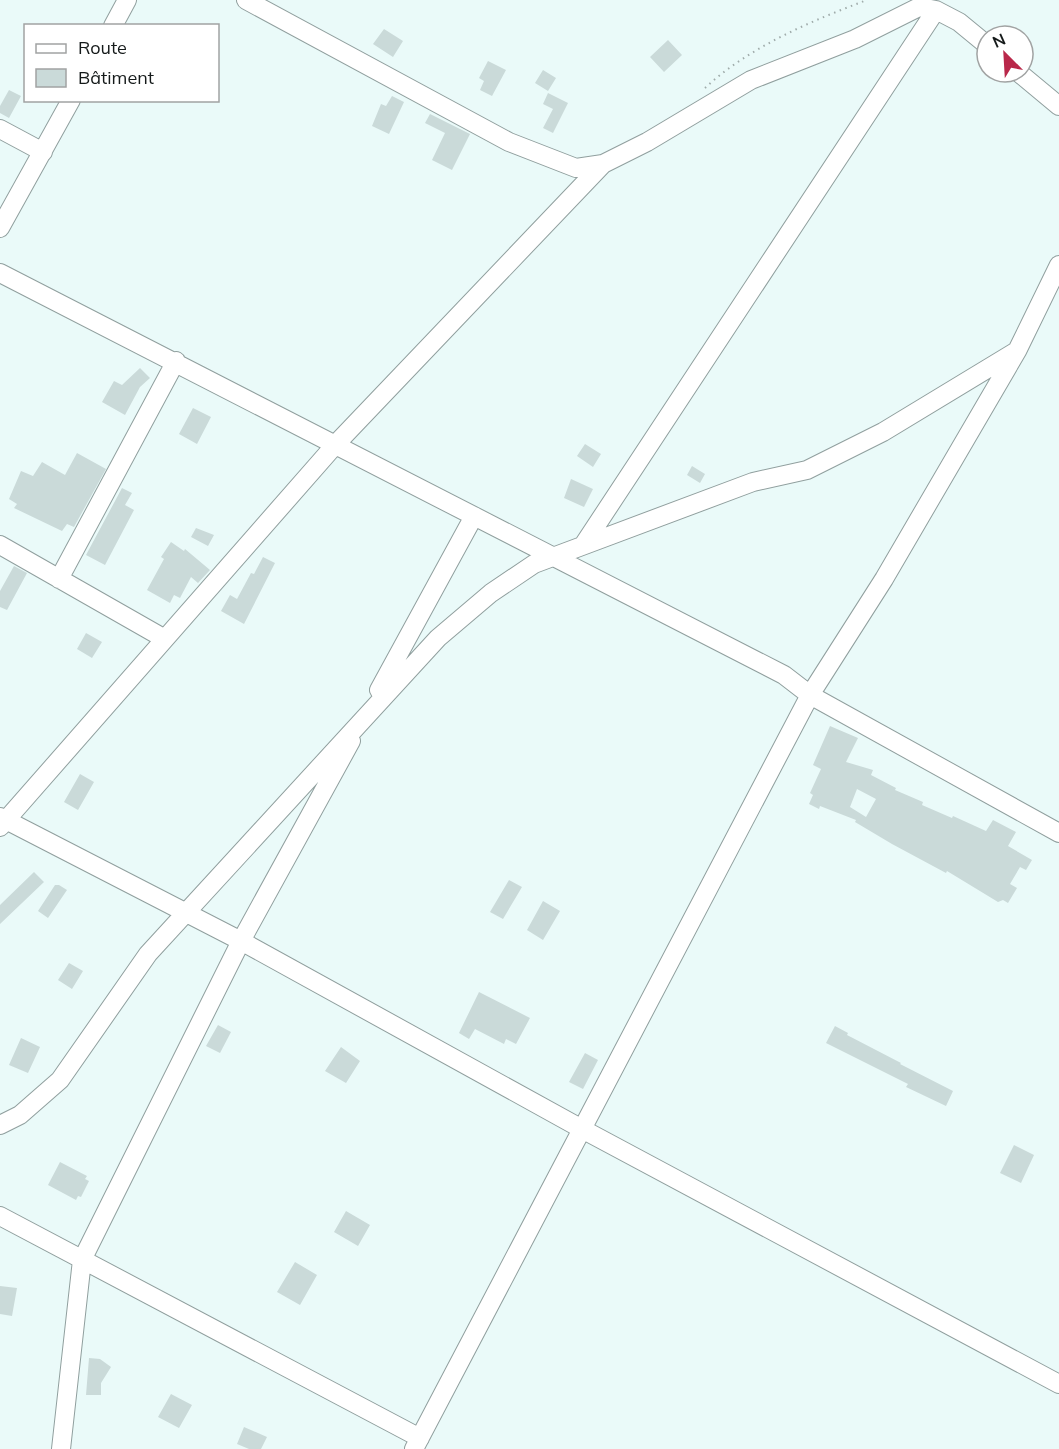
<svg xmlns="http://www.w3.org/2000/svg" width="1059" height="1449" font-family="Mulish,sans-serif">
<rect width="100%" height="100%" fill="#eafaf9"/>
<path fill="#cadad9" fill-rule="evenodd" d="M384,29L403,41L393,57L373,44Z
M668,40L682,55L664,72L650,57Z
M488,61L506,70L492,96L480,90L484,81L479,78Z
M543,70L556,78L548,91L535,83Z
M9,90L21,96L9,118L0,113V106Z
M548,93L568,103L553,133L543,128L553,109L543,104Z
M392,96L404,102L389,134L372,126L381,104L386,106Z
M430,114L470,134L452,170L432,160L445,133L425,123Z
M140,368L150,378L140,387L125,415L102,402L114,381L122,385Z
M193,408L211,417L197,444L179,434Z
M585,444L601,454L593,467L577,456Z
M77,453L106,469L74,527L67,524L62,531L14,508L17,504L9,499L21,471L33,476L42,462L65,475Z
M692,466L705,474L700,483L687,475Z
M571,479L593,489L584,507L564,498Z
M122,488L132,493L125,505L134,510L105,565L86,555Z
M196,528L214,535L208,546L191,537Z
M171,542L184,551L185,549L210,570L198,583L191,577L180,598L174,595L170,603L147,590L164,559L161,557Z
M263,557L275,563L244,624L221,611L230,595L237,599L251,573L254,574Z
M14,566L27,573L7,610L0,607V591Z
M86,633L102,642L92,658L77,649Z
M830,726L858,738L846,762L873,770L871,775L896,788L895,790L923,802L922,805L952,818L953,816L986,831L993,820L1016,832L1008,846L1032,860L1026,870L1020,867L1010,884L1017,888L1008,903L1003,900L998,902L947,871L946,873L892,844L855,822L856,820L820,806L819,809L809,804L813,795L810,793L821,769L813,765ZM857,789L876,799L866,817L850,807Z
M80,774L94,782L78,810L64,802Z
M34,872L44,882L0,924V905Z
M509,880L522,887L503,919L490,912Z
M55,885H59L67,890L48,918L38,911Z
M543,901L560,911L543,940L527,930Z
M69,963L83,971L72,989L58,980Z
M479,992L530,1018L516,1044L506,1039L504,1044L475,1029L469,1039L459,1033Z
M218,1025L231,1032L220,1053L206,1046Z
M835,1026L848,1033L847,1035L901,1063L900,1064L953,1091L946,1106L906,1087L908,1084L826,1043Z
M21,1038L40,1047L28,1073L9,1065Z
M341,1047L360,1061L346,1083L325,1071Z
M585,1053L598,1060L583,1089L569,1082Z
M1014,1145L1034,1155L1021,1183L1000,1173Z
M60,1162L87,1176L85,1179L89,1181L81,1197L78,1196L76,1200L48,1185Z
M346,1211L370,1225L358,1246L334,1232Z
M295,1262L317,1275L300,1305L277,1292Z
M0,1286L17,1288L12,1316L0,1314Z
M89,1358L100,1359L111,1367L101,1383V1395H86Z
M171,1394L192,1405L179,1428L158,1417Z
M244,1427L267,1437L261,1449H249L237,1444Z"/>
<g fill="none" stroke-linecap="round" stroke-linejoin="round">
<defs>
<path id="minor" d="M246,0L509,142L576,168L603,164L647,142L751,80L855,39L919,7L936,10L959,22L987,45
M113,26L127,0
M1018,72L1059,106
M0,129L43,152
M0,228L71,100
M0,273L784,675L810,695L1059,833
M584,544L936,10
M0,545L165,639
M59,579L176,361
M379,690L474,516
M0,817L241,941L582,1129L1059,1384
M0,827L335,445L603,164
M0,1125L20,1115L60,1080L148,954L438,638L491,593L534,564L753,482L807,470L883,432L1015,352
M0,1216L420,1438
M61,1449L82,1260L241,941L351,741
M414,1449L810,695L884,579L1017,351L1059,265"/>
</defs>
<use href="#minor" stroke="#909f9e" stroke-width="20"/>
<path stroke="#a0acab" stroke-width="2" stroke-dasharray="1.5 4.5" stroke-linecap="butt" d="M705,88C749,47 811,21 867,0"/>
<use href="#minor" stroke="#fff" stroke-width="18"/>
</g>
<rect x="24" y="24" width="195" height="78" fill="#ffffff" stroke="#a1a3a3" stroke-width="1.5"/>
<rect x="36" y="44" width="30" height="9" fill="#ffffff" stroke="#a1a3a3" stroke-width="1.5"/>
<text x="78" y="54" font-size="18" fill="#151a1a">Route</text>
<rect x="36" y="69" width="30" height="18" fill="#cadad9" stroke="#a1a3a3" stroke-width="1.5"/>
<text x="78" y="84" font-size="18" fill="#151a1a">Bâtiment</text>
<g transform="translate(1005 54) rotate(336)"><circle r="28" fill="#ffffff" stroke="#a1a3a3" stroke-width="1.5"/>
<path d="M0-4.5L10 22L0 15L-10 22Z" fill="#b9284a"/>
<text y="-9" font-size="16" font-weight="bold" text-anchor="middle" fill="#151a1a">N</text>
</g>
</svg>
